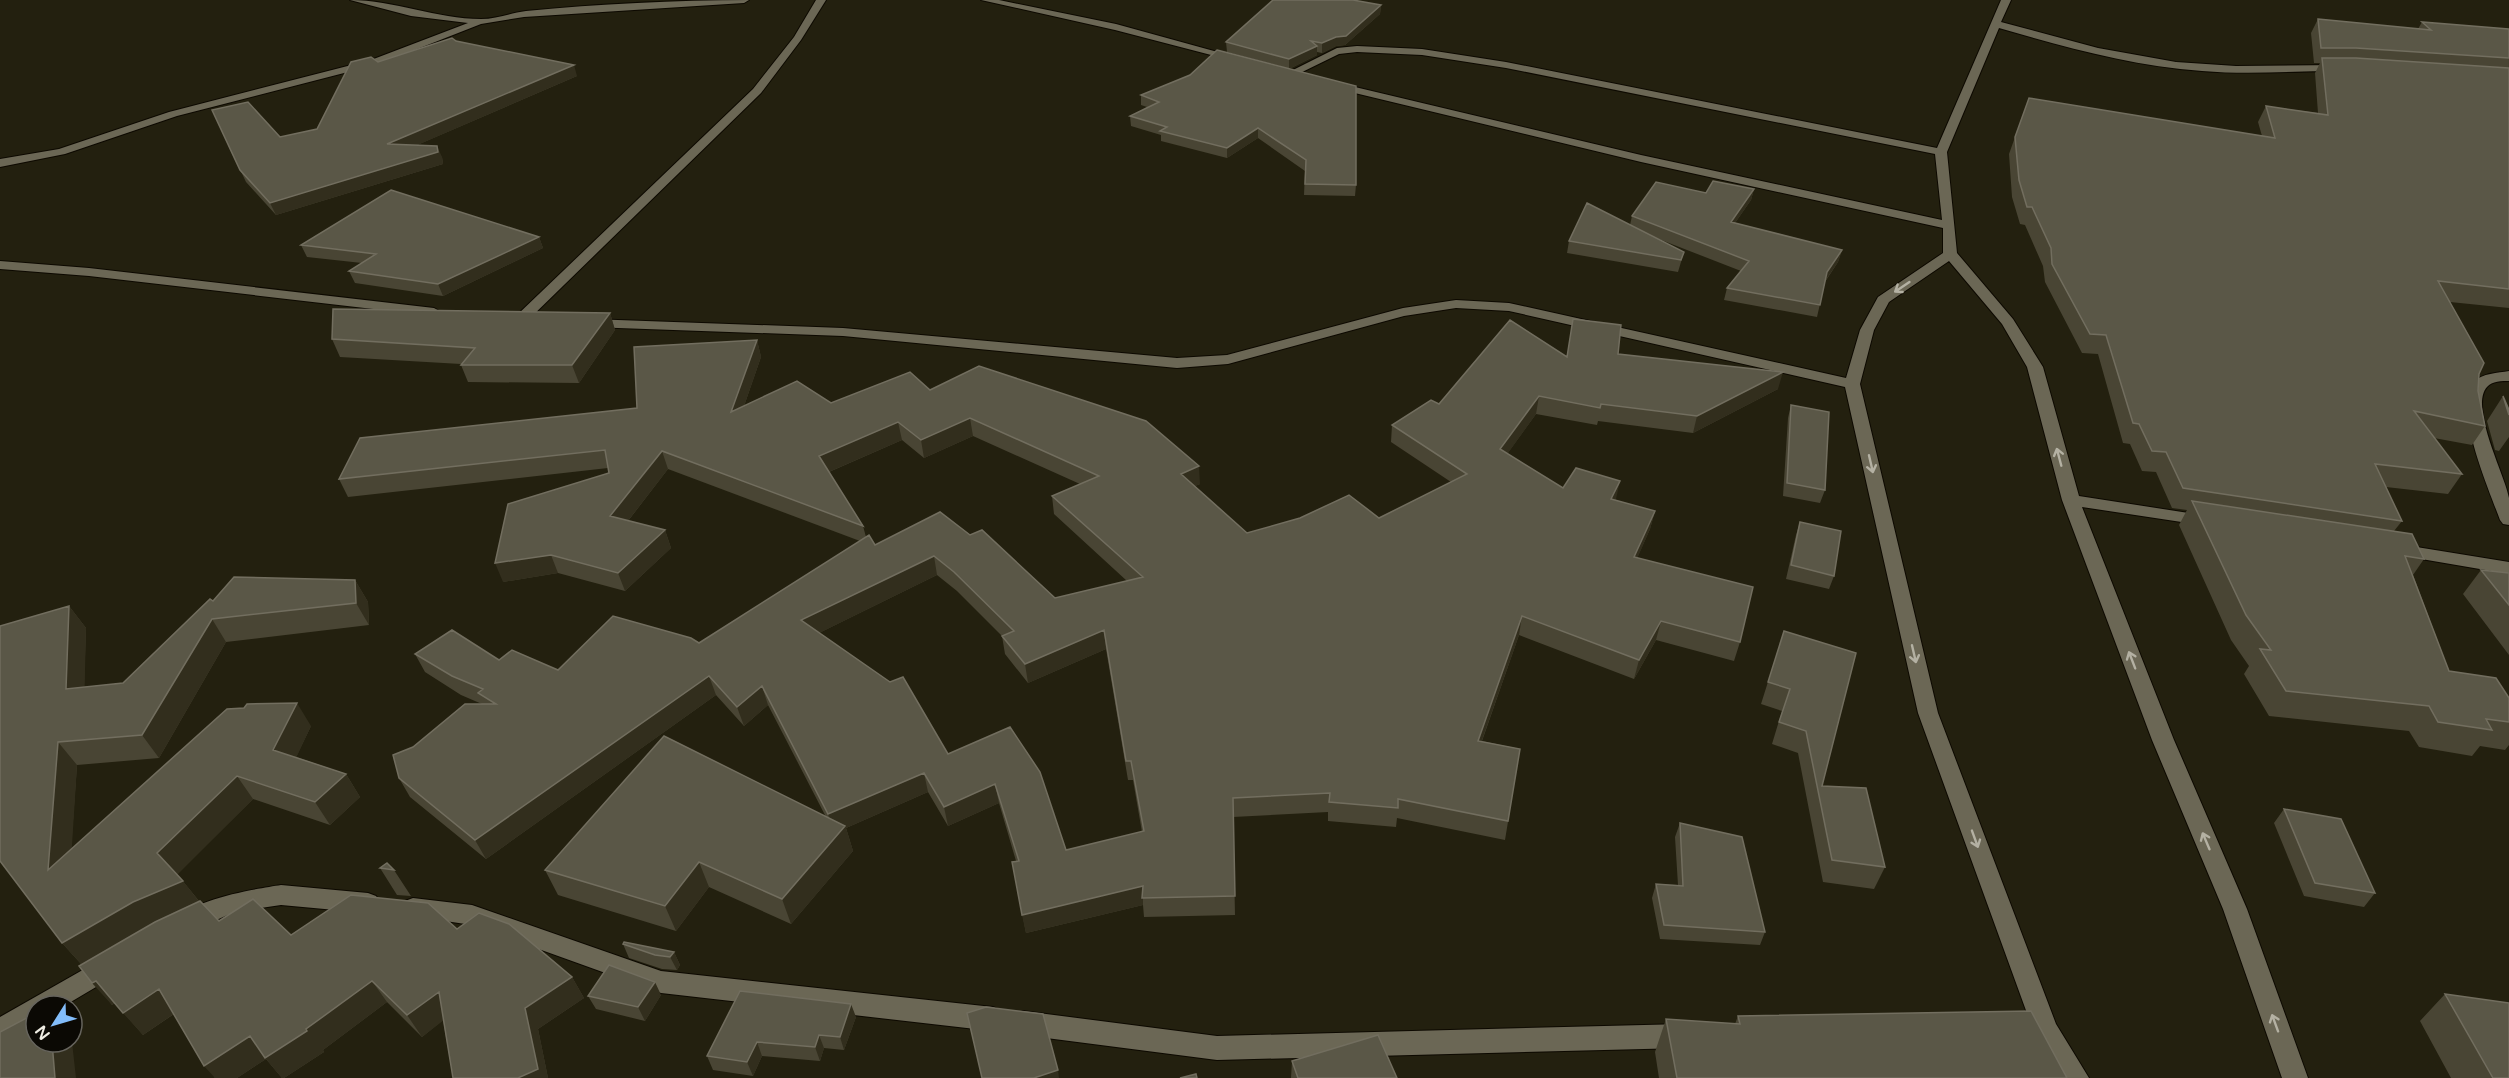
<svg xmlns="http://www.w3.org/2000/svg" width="2509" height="1078" font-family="'Varela Round',sans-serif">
<rect width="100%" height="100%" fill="#23200f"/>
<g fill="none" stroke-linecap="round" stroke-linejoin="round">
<defs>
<path id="minor" d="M350,0C394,0 437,19 481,19C496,19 511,13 526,11C599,4 675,0 749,0L744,3L524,17L481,24L379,64L177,116L65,154L0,167V159L59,149L169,112L371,60L468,23L411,16Z
M816,0H826L801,40L761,93L525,323H515L513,320L515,317L753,89L794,37Z
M981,0H999L1116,24L1243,59L1238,62L1115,30Z
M2001,0H2011L2001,22L2098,48L2176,62L2236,66L2340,65L2345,68L2340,71C2294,71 2248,75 2202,71C2132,66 2065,47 1999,28L1947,152L1957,253L2013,319L2043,367L2079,496L2208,516L2214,517L2217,521L2214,525L2208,526L2082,507L2174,740L2247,909L2308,1078H2282L2223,909L2152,740L2062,500L2027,367L2002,324L1949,261L1889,302L1874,330L1860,384L1938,713L2056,1024L2089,1078H2061L2036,1038L1918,713L1845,387L1509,311L1456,308L1404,316L1228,364L1177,368L843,336L590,327L583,323L590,319L843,328L1177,358L1227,355L1403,308L1456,300L1509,303L1846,378L1860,330L1878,297L1943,253V228L1641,162L1334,88L1329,85L1334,82L1641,155L1942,220L1935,154L1506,68L1422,55L1357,52L1339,54L1294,76L1285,74L1337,48L1357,46L1422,49L1506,62L1937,148Z
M0,261L89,268L434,308L441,312L434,316L89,276L0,269Z
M2509,371V381C2502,381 2492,381 2487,387C2469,407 2505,475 2509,498C2509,506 2509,517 2509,525L2503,524L2500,520C2490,492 2452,407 2474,382C2482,373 2498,373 2509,371Z
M2398,544L2509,562V574L2392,554L2389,550L2392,546Z
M281,885L368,893L376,896L380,903L376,910L368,913L281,905L234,912L188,933L179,930L176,923C188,899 256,889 281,885Z
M413,898L472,905L661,971L993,1007L1002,1011L1006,1019L1002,1027L993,1031L661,993L472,925L405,915L401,908L405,901Z
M109,955L118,958L121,966L118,974L64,1006H36V1024L0,1043V1017Z
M1023,1011L1217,1036L1684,1024L1693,1028L1697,1036L1693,1044L1684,1048L1217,1060L1023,1035L1014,1031L1010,1023L1014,1015Z"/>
</defs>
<use href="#minor" stroke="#0d0900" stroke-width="2"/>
<use href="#minor" fill="#6b6755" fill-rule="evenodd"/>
</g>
<path fill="#494534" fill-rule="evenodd" d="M1381,5L1380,14L1345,45L1336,46L1322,53L1317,52V55L1289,69L1356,185L1355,196L1304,195L1305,171L1258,138L1227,158L1161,141V135L1131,126L1130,116L1147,107L1141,105V95L1190,75L1280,66L1227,52L1226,42Z
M2318,19L2418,29L2422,22L2509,29V308L2450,302L2479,374L2478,391L2485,426L2472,445L2434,438L2462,474L2448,494L2386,487L2402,521L2394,531L2424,559L2413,575L2449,671L2509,698V745L2505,750L2480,746L2472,756L2419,747L2409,731L2269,716L2244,674L2249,666L2231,640L2179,525L2187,510L2172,508L2156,472L2142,471L2130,444L2123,443L2098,354L2082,353L2045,282L2043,266L2025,225L2020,224L2012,197L2009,154L2029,98L2262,136L2258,122L2266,106L2318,113L2315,73L2320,63H2314L2311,33Z
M456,41L577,76L417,145L442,157L443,164L276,215L246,182L212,110L280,137L317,129L378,62Z
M1754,189L1751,200L1735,223L1842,250L1838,262L1825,282L1817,317L1724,300L1727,288L1741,271L1651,236L1684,252L1678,272L1567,253L1569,241L1630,225L1632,216L1706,193Z
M539,237L543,248L443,296L355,283L349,271L362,263L307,257L301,245Z
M610,313L615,330L579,383L468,382L461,365V364L340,357L332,339Z
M757,340L761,357L744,406L831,403L930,390L1200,484L1195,486L1247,533L1379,518L1451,482L1391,442L1392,425L1439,404L1567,357L1618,354L1778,389L1693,433L1598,421L1597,425L1536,414L1507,454L1563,488L1616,499L1615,500L1655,511L1650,529L1637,558L1740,642L1734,661L1656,640L1634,679L1519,635L1482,741L1520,749L1505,840L1397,818L1396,827L1328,821V812L1233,817L1235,915L1144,917L1143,905L1026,933L1012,862L1016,861L999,803L948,826L928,792L846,828L853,851L791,924L709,887L676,931L558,895L545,870L826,817L768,705L744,726L716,695L486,859L410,797L399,778L413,747L482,704L461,695L425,672L415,654L499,660L558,670L699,643L860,541L668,469L628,521L665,530L671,548L625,591L558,573L503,582L609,473L608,468L348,497L339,479L637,408ZM973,436L1080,484L1052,496L1054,514L1127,581L1055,598L940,512L875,545L866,537L863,526L829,472L902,440L924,458ZM937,575L957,591L1002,636L1005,654L1028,683L1106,649L1128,780H1133L1142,832L1066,850L1010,727L948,754L819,633Z
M2503,396L2509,410V437L2499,451L2495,450L2487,421Z
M1791,405L1825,490L1820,503L1783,496L1788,418Z
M1800,522L1834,576L1829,589L1786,579L1796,535Z
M2481,570L2509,573V655L2463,594Z
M355,580L368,602L369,625L226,642L159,758L77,765L71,849L311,726L296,757L346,774L360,797L330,825L253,799L177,874L199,901L219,921L291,935L457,929L572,977L584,998L538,1029L548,1078H453L443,1020L422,1037L387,1002L323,1050L324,1052L284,1078H282L266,1059L237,1078H215L174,1014L143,1035L115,1003L112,1005L82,965L62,943L0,861L69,606L86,628L84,687L123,683L213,601Z
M1784,631L1822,786L1885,867L1874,889L1823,882L1798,753L1772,744L1782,711L1761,704Z
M2284,809L2375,893L2364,907L2304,896L2274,823Z
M1680,823L1765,932L1760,945L1660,939L1652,898L1656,884L1678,885L1675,837Z
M380,868L394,870L411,896L397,895Z
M623,944L674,952L680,965L677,970L662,969L629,958Z
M740,991L856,1017L844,1050L824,1048L820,1061L762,1056L753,1076L713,1070L707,1056Z
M2445,994L2509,1078H2451L2420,1021Z
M661,995L645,1021L596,1009L588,996Z
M1738,1016L2067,1078H1659L1655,1052L1666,1019L1735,1024Z
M1292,1061L1397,1078H1291Z"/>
<path fill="#322e1d" d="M1381,5L1380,14L1345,45L1336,46L1322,53V43Z
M1317,46V55L1289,69V59Z
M574,65L577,76L392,156L387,144Z
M1258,128V138L1227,158V148Z
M437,146L442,157L443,164L276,215L270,203Z
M1754,189L1751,200L1728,233L1731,222Z
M539,237L543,248L443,296L438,284Z
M1842,250L1838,262L1823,284L1827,272Z
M610,313L615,330L579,383L572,365Z
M757,340L761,357L736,429L731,412Z
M1783,372L1778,389L1693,433L1697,416Z
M1539,396L1536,414L1498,467L1500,449Z
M970,418L973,436L924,458L921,440Z
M898,422L902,440L824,474L819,456Z
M662,451L668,469L617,535L610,516Z
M1199,466L1200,484L1182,492L1181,474Z
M1620,481L1616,499L1607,517L1611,499Z
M1655,511L1650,529L1630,575L1634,557Z
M665,530L671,548L625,591L618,573Z
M551,555L558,573L503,582L495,563Z
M934,556L937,575L807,639L801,620Z
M355,580L368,602L369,625L356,603Z
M69,606L86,628L84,712L66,689Z
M1522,616L1519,635L1475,760L1478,741Z
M212,619L226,642L159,758L142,735Z
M1661,621L1656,640L1634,679L1639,660Z
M1104,630L1106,649L1028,683L1025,664Z
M709,676L716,695L486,859L475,840Z
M762,686L768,705L744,726L737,707Z
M297,703L311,726L289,773L273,750Z
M58,742L77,765L69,893L48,870Z
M924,773L928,792L846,828L853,851L791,924L782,899L834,833L828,814Z
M346,774L360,797L330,825L315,802Z
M237,776L253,799L176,876L157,853Z
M995,784L999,803L948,826L944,807Z
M699,862L709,887L676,931L665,906Z
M183,881L201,904L83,966L62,943L133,902Z
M1143,886V905L1026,933L1022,915Z
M674,952L680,965L677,970L670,957Z
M572,977L584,998L538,1029L548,1078H518L525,1008Z
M96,981L116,1002L112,1005L92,983Z
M372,981L387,1002L323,1050L324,1052L284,1078H282L266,1059L237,1078H215L204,1066L250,1036L306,1029Z
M655,982L661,995L645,1021L638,1007Z
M159,989L178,1011L143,1035L123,1013Z
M439,992L453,1013L422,1037L407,1015Z
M851,1004L856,1017L844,1050L840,1037Z
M819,1035L824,1048L820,1061L815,1047Z
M52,1042H72L76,1078H55Z
M757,1042L762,1056L753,1076L747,1062Z
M1058,1070L1059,1078H1034Z"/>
<path fill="#5a5747" stroke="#726e5f" stroke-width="1.5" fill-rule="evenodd" d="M1273,0H1353L1381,5L1346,36L1336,37L1322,43L1311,41L1317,46L1289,59L1226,42Z
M2318,19L2431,30L2422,22L2509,29V58L2356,48H2321Z
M452,38L456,41L574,65L387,144L437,146L438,152L270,203L240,170L212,110L248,102L280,137L317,129L351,62L371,57L378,62Z
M1217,50L1356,86V185L1305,184L1306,160L1258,128L1227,148L1160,131L1167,127L1130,116L1159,102L1141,95L1190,75Z
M2322,58H2356L2509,68V289L2438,281L2484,363L2479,374L2478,391L2485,426L2414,411L2462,474L2375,464L2402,521L2183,488L2166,452L2152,451L2139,424L2133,423L2106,335L2090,334L2052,264L2051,248L2032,207H2027L2019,180L2015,137L2029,98L2275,138L2266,106L2328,115Z
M1713,181L1754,189L1731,222L1842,250L1827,272L1820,305L1727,288L1749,261L1632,216L1656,182L1706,193Z
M391,190L539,237L438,284L349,271L376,254L301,245Z
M1587,203L1684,252L1681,260L1569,241Z
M333,309L610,313L572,365H461L475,348L332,339Z
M1573,319L1621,325L1618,354L1783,372L1697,416L1601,404L1600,408L1539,396L1500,449L1563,488L1576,468L1620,481L1611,499L1655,511L1634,557L1753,587L1740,642L1661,621L1639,660L1522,616L1478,741L1520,749L1508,821L1398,799V808L1329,802L1330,793L1233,798L1235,896L1142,898L1143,886L1022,915L1012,862L1019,861L995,784L944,807L924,773L828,814L762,686L737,707L709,676L475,840L399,778L393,755L413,747L465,704H496L478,693L483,689L452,676L415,654L452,630L499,660L512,650L558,670L613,616L691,638L699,643L869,535L875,545L940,512L970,535L982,530L1055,598L1143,577L1052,496L1099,476L970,418L921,440L898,422L819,456L863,526L662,451L610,516L665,530L618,573L551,555L495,563L508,504L609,473L605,450L339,479L360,438L637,408L634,347L757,340L731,412L797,381L831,403L910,372L930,390L979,366L1146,421L1199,466L1181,474L1247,533L1300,518L1349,495L1379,518L1467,474L1392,425L1431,400L1439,404L1510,320L1567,357ZM934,556L954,572L1014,631L1002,636L1025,664L1104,630L1126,761H1131L1144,831L1066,850L1040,772L1010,727L948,754L903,677L890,682L801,620Z
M2503,396L2509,410V415Z
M1791,405L1829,412L1825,490L1787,483Z
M2192,501L2412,534L2424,559L2405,556L2449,671L2496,678L2509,698V722L2486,719L2492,730L2438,722L2429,706L2286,691L2260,649L2271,650L2246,615Z
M1800,522L1841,531L1834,576L1791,565Z
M2481,570L2509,573V605Z
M234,577L355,580L356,603L212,619L142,735L58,742L48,870L227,709L244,708L247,704L297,703L273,750L346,774L315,802L237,776L157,853L183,881L133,902L62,943L0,861V626L69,606L66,689L123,683L210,599L213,601Z
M1784,631L1856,653L1822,786L1866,788L1885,867L1832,860L1806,731L1779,722L1790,689L1768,682Z
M664,736L845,826L782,899L699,862L665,906L545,870Z
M2284,809L2341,819L2375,893L2315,883Z
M1680,823L1742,837L1765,932L1664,925L1656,884L1683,886Z
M387,863L394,870L380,868Z
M351,895L428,903L457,929L479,913L509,924L572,977L525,1008L538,1069L518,1078H453L439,992L407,1015L372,981L306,1029L307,1031L265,1058L250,1036L204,1066L159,989L123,1013L96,981L92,983L79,966L155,922L200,901L219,921L253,899L291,935Z
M624,942L674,952L670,957L655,955L623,944Z
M609,965L655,982L638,1007L588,996Z
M740,991L851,1004L840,1037L819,1035L815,1047L757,1042L747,1062L707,1056Z
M2445,994L2509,1003V1078H2493Z
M986,1007L1043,1014L1058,1070L1034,1078H982L967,1013Z
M2031,1011L2067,1078H1677L1666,1019L1740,1024L1738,1016Z
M36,1013V1042H52L55,1078H0V1032Z
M1378,1035L1397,1078H1298L1292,1061Z
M1196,1074L1197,1078H1180Z"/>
<defs><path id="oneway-shaft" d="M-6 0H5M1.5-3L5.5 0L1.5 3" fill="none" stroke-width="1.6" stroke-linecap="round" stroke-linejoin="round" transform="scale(1.5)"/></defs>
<g stroke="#b4b1a3">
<use href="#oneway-shaft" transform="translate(1902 287) rotate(146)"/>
<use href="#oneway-shaft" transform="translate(2059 457) rotate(-105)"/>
<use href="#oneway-shaft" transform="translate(1871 464) rotate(77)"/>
<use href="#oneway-shaft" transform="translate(1914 654) rotate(77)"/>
<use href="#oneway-shaft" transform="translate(2132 660) rotate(-111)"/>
<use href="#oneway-shaft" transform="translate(1975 839) rotate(70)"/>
<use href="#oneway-shaft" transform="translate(2206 841) rotate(-113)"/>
<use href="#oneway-shaft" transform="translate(2275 1023) rotate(-110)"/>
</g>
<g transform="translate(54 1024) rotate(233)"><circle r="28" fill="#0b0904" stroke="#66645d" stroke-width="1.5"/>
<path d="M0-4.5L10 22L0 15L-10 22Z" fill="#82bcfa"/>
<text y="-9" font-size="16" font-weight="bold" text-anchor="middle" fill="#efede3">N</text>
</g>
</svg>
